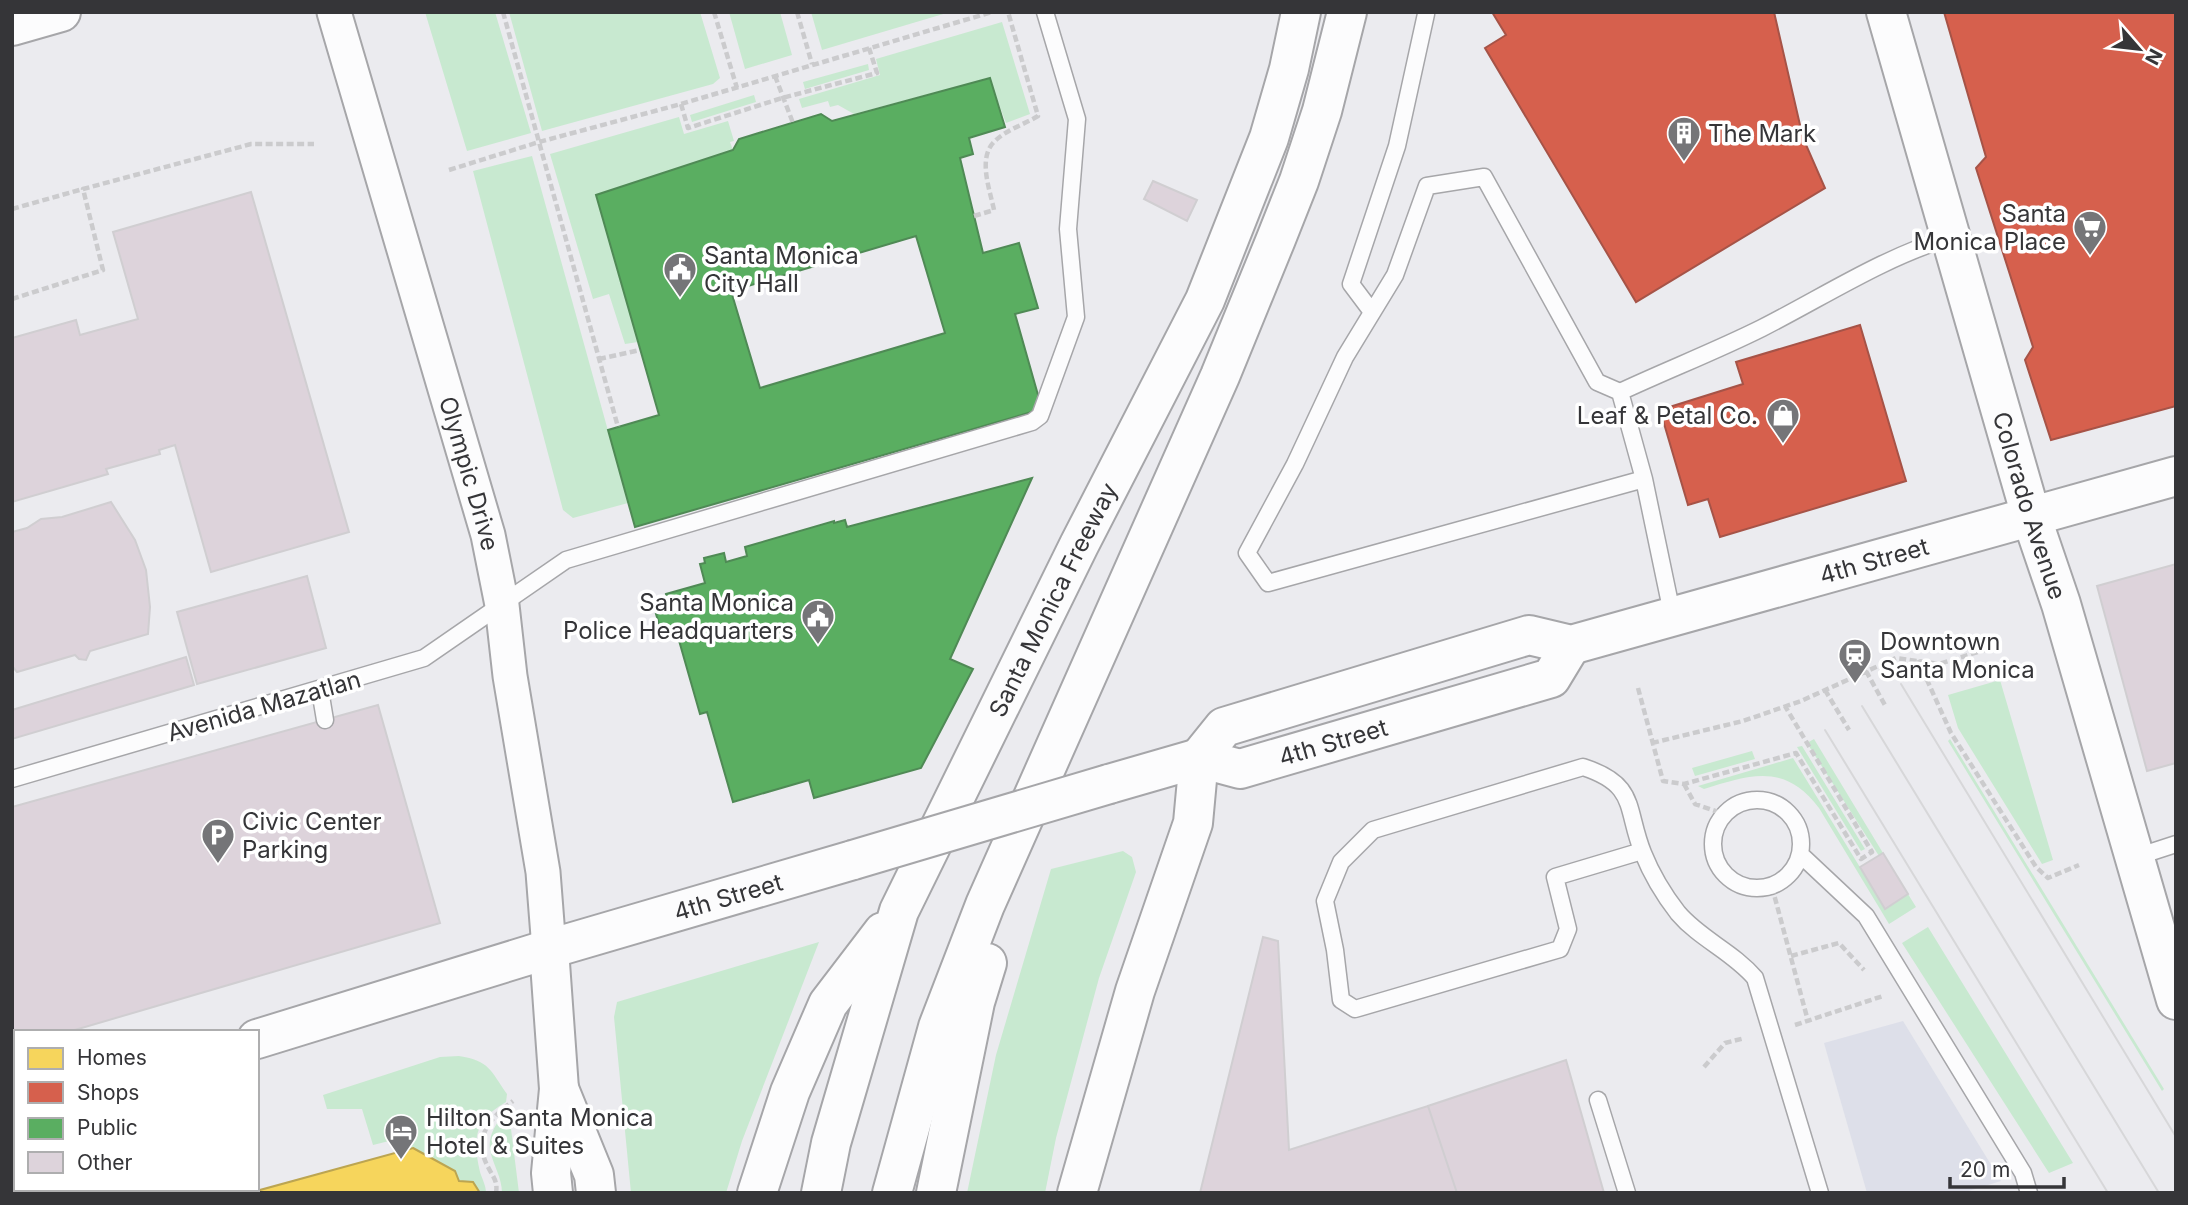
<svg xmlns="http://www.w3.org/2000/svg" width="2188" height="1205" font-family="Inter,sans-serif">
<rect width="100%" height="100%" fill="#ebebef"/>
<path fill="#dddfe9" d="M1903,1021L2001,1181L1962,1193H1867L1824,1043Z"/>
<path fill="#c8e9d0" d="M425,12H495L531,133L467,151Z
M509,12H700L720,78L713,84L542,131Z
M729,12H780L792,55L745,69Z
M811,12H950L822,50Z
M1002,22L1030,114L1006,123L989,78L854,114L838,105L830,107L828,101L802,108L799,99L880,75L876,59Z
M868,64L869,70L805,89L803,82Z
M754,95L756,102L692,122L690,115Z
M679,117L684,134L728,121L734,141L730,142L733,150L596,196L638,342L625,344L609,294L593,299L550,154Z
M532,156L628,503L573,518L563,510L473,171Z
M2000,680L2053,860L2042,864L1958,728L1948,695Z
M1814,739L1883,853L1879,856L1807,743Z
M1950,739L2164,1089L2162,1091L1948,741Z
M1802,746L1865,849L1861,851L1797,747Z
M1752,751L1755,759L1695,776L1692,768Z
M1793,758L1885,908L1908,894L1916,907L1889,924L1819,808C1785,763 1751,774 1704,789L1698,786Z
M1123,851L1132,857L1136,872L1099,978L1056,1138L1045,1193H967L996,1055L1051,869Z
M1928,927L2065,1150L2073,1163L2049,1173L1902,943Z
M819,942L742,1141L726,1193H631L614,1017L617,1002Z
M459,1056C490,1061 490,1070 507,1094L506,1102C475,1120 472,1138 480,1172C482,1179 486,1185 486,1193H480L473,1182L459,1181L455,1171L414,1148L401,1151L397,1139L373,1145L362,1109H327L323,1095L440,1057Z
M509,1113L519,1193H502C502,1177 493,1165 490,1150C488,1136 497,1118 509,1113Z"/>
<path fill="#f6d55c" stroke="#bca551" stroke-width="2" d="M413,1148L455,1171L459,1181L473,1182L480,1193H249Z
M129,1189H159L165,1192L166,1189H242L243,1193H127Z"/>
<path fill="#d6604d" stroke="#a65347" stroke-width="2" d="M1492,12H1774L1803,138L1825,188L1636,302L1485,48L1506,35Z
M1944,12H2176V406L2051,440L2025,360L2033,347L1976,168L1986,157Z
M1860,325L1906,481L1720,537L1708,499L1688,505L1660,410L1743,384L1736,362Z"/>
<path fill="#5aae61" stroke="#4f8a55" stroke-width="2" fill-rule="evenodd" d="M990,78L1005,127L969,138L973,154L960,158L983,253L1019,243L1038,308L1015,314L1042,409L635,527L608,430L659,415L596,195L733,150L739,139L821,114L832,121ZM916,236L945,333L760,388L731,291Z
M1032,478L950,659L973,669L921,768L814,798L809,780L733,802L707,712L700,714L676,630L662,634L656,614L670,610L666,594L705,583L700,564L705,563L704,558L724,553L726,562L747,556L745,547L834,521V523L845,520L847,527Z"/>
<path fill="#ddd3db" stroke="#d0ced1" stroke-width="2" d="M1153,181L1197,200L1187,221L1144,199Z
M251,192L349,532L211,572L175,445L159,450L160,454L106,469L108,474L12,502V338L76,320L80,335L138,319L113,232Z
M111,502L135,540L146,570L150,607L148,634L90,651L86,660L79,659L75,655L17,672L12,666V532L27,528L41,519L62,517Z
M2176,564V763L2147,771L2097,586Z
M307,576L326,648L197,684L177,612Z
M186,657L194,685L12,739V710Z
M378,705L440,923L68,1032H16V1047L12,1048V807Z
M1883,853L1908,894L1885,909L1860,867Z
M1263,937L1278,941L1289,1150L1428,1106L1457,1193H1200Z
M1566,1060L1604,1193H1457L1428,1106Z"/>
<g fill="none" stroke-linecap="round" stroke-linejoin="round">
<defs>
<path id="lane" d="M1372,312L1351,284L1397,146L1426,14
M1620,392L1597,382L1484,177L1427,186L1395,275L1345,357L1295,464L1247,553L1268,583L1644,479
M1673,618L1644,479L1620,392C1667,370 1716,351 1762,328C1825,296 1884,257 1951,237
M320,690L325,720
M12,779L424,658L566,560L1032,422L1040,416L1076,317L1068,229L1077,119L1045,12
M1713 844a44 44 0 1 1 88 0a44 44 0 1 1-88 0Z
M1642,851L1555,877L1568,929L1560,949L1355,1009L1341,1000L1335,950L1325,901L1341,862L1373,830L1583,767C1638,785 1625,808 1643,853C1651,873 1664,895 1678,913C1700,939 1733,952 1755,978L1820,1193
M1801,855L1866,916L2023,1173L2029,1193
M2133,858L2176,844
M1598,1100L1627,1193"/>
<g id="street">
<path id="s1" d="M334,12L488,535L502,605L510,676L543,872L549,949"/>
</g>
<g id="secondary">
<path id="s2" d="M1886,12L2031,516L2061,604L2176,1000"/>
<path d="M12,26L61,12"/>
<path id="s3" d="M1199,758L1224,727L1529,635L1571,645L2176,476"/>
<path id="s4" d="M1109,784L1199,758L1240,769L1551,678L1571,645"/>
<path d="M549,949L559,1089L551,1173L553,1193"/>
<path id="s5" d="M257,1039L549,949L853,860"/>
<path d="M12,1114L16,1113"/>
</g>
<g id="highway">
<path d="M559,1089L594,1175L596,1193"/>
<path d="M757,1193L790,1092L828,1004L883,932"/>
<path id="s6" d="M821,1193L831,1143L899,911L1079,545L1205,300L1269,138L1289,69L1301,12"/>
<path d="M892,1193L938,1027L985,905L1220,376L1276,239L1299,181L1322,111L1347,12"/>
<path d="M936,1193L975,1002L987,963"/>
<path d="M1077,1193L1135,991L1193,823L1199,758"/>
</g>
</defs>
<use href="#lane" stroke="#a6a6a9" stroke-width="19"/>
<use href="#street" stroke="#a6a6a9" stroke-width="37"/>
<use href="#secondary" stroke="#a6a6a9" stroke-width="42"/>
<use href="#highway" stroke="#a6a6a9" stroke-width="42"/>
<path stroke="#cbcbcd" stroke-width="4.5" stroke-dasharray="7 3.5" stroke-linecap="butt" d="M503,12L618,427
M714,12L737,88
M797,12L812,64
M775,76L793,123
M681,104L688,128L782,98L877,73L869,48
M449,170L539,142L681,104L992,12
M12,209L83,189
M974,216L994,210C990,190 977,157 995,141C1006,130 1025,124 1038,116L1008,12
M12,299L103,270L83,189L251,144H314
M599,359L640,350
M1918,660L1951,733L2036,867L2048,878L2079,865
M1866,671L1886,707
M1638,688L1663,781L1684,784L1796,753L1861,859L1872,852L1785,706
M1825,690L1849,730
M1652,743L1743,721L1801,701L1896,658L1939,664L1991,648
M1684,784L1695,804L1724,814
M1772,887L1808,1021
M1791,956L1839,943L1864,970
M1795,1025L1883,996
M1704,1067L1725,1043L1745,1038
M496,1193C498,1181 493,1177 488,1167C472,1137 490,1118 513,1101"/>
<use href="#lane" stroke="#fcfcfd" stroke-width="16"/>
<use href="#street" stroke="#fcfcfd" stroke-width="33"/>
<use href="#secondary" stroke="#fcfcfd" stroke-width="38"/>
<use href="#highway" stroke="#fcfcfd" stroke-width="38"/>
<path stroke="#d7d7d9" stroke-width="2" d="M1901,684L2176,1137
M1862,706L2159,1193
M1825,730L2108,1193"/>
<defs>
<path id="secondary-bridge" d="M853,860L1109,784"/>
</defs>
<use href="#secondary-bridge" stroke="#a6a6a9" stroke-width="42" stroke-linecap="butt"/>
<use href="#secondary-bridge" stroke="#fcfcfd" stroke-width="38"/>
</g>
<defs>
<symbol id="building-pin" viewBox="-11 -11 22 30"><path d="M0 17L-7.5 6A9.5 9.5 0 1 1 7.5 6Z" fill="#757578" stroke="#fff"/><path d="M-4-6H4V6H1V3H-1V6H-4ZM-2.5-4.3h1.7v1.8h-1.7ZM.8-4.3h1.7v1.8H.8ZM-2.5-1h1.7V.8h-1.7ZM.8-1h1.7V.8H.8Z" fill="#fff"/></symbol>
<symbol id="supermarket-pin" viewBox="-11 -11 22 30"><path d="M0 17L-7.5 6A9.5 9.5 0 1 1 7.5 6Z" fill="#757578" stroke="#fff"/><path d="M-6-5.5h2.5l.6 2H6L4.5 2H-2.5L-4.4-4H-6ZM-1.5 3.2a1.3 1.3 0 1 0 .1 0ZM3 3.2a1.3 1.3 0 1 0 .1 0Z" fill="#fff"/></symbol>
<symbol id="civic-pin" viewBox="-11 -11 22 30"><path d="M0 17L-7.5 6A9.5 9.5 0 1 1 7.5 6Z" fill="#757578" stroke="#fff"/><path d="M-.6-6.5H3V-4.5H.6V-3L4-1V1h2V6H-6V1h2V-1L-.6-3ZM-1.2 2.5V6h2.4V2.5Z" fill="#fff"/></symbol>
<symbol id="shop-pin" viewBox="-11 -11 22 30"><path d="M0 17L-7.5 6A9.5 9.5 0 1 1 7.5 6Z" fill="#757578" stroke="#fff"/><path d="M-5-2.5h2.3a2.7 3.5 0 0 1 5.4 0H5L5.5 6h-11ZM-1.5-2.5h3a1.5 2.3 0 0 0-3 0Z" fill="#fff"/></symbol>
<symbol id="station-pin" viewBox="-11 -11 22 30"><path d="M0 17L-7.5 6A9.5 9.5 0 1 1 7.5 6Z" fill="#757578" stroke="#fff"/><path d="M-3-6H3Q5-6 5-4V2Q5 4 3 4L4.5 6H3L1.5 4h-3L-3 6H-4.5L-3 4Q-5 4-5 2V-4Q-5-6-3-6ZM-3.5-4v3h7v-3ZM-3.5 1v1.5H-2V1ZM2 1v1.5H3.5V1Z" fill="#fff"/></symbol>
<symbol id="parking-pin" viewBox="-11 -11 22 30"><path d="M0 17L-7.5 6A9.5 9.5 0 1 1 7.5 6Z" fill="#757578" stroke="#fff"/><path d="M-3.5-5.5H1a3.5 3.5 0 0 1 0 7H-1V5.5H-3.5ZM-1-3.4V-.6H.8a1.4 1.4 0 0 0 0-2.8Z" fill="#fff"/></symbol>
<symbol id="hotel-pin" viewBox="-11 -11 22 30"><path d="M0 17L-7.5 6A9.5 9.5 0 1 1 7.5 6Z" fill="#757578" stroke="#fff"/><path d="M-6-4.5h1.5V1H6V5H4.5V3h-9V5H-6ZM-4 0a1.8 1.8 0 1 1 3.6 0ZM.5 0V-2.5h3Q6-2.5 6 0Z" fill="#fff"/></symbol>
</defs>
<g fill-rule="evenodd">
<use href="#building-pin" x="1665" y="114" width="38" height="52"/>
<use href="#supermarket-pin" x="2071" y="208" width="38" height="52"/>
<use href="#civic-pin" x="661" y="250" width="38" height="52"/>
<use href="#shop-pin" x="1764" y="396" width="38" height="52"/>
<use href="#civic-pin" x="799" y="597" width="38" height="52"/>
<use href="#station-pin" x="1836" y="636" width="38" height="52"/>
<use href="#parking-pin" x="199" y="816" width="38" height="52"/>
<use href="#hotel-pin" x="382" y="1112" width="38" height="52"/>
</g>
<g text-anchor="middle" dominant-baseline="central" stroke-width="7" stroke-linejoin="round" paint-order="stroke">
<g font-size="24" fill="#353538" stroke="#fff" text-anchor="start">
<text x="1708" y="133">The Mark</text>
<text x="2066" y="213" text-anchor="end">Santa<tspan x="2066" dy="28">Monica Place</tspan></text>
<text x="704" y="255">Santa Monica<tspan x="704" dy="28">City Hall</tspan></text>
<text x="1758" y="415" text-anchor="end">Leaf &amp; Petal Co.</text>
<text x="794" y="602" text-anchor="end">Santa Monica<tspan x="794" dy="28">Police Headquarters</tspan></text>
<text x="1880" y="641">Downtown<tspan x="1880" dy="28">Santa Monica</tspan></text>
<text x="242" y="821">Civic Center<tspan x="242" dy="28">Parking</tspan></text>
<text x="426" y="1117">Hilton Santa Monica<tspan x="426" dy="28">Hotel &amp; Suites</tspan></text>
</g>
<g font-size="24" fill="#353538" stroke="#fff">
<text stroke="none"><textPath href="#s1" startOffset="481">Olympic Drive</textPath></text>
<text stroke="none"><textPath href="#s2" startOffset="514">Colorado Avenue</textPath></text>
<text stroke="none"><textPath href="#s3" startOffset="716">4th Street</textPath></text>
<text stroke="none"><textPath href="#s6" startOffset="640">Santa Monica Freeway</textPath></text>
<text transform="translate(264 706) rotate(-16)">Avenida Mazatlan</text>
<text stroke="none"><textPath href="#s4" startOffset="233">4th Street</textPath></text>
<text stroke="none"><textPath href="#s5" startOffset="492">4th Street</textPath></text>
</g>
</g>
<rect width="2188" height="1205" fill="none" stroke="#353538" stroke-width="28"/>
<rect x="14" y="1030" width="245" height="161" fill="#ffffff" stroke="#aeaeaf" stroke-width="2"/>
<rect x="28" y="1048" width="35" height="21" fill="#f6d55c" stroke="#aeaeaf" stroke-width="2"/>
<text x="77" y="1065" font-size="21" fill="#353538">Homes</text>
<rect x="28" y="1082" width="35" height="21" fill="#d6604d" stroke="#aeaeaf" stroke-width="2"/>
<text x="77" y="1100" font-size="21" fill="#353538">Shops</text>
<rect x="28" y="1118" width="35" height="21" fill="#5aae61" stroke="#aeaeaf" stroke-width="2"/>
<text x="77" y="1135" font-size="21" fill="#353538">Public</text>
<rect x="28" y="1152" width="35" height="21" fill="#ddd3db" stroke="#aeaeaf" stroke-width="2"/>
<text x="77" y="1170" font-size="21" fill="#353538">Other</text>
<g transform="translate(2139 49) rotate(118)" stroke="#ffffff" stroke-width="5" paint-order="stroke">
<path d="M0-5L12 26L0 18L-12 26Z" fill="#353538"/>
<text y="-10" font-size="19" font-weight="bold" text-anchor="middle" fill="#353538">N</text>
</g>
<path d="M1950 1177v10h114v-10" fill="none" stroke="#353538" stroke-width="3.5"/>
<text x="1960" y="1177" font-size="21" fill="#353538" stroke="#ffffff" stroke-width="5" paint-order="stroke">20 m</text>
</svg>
